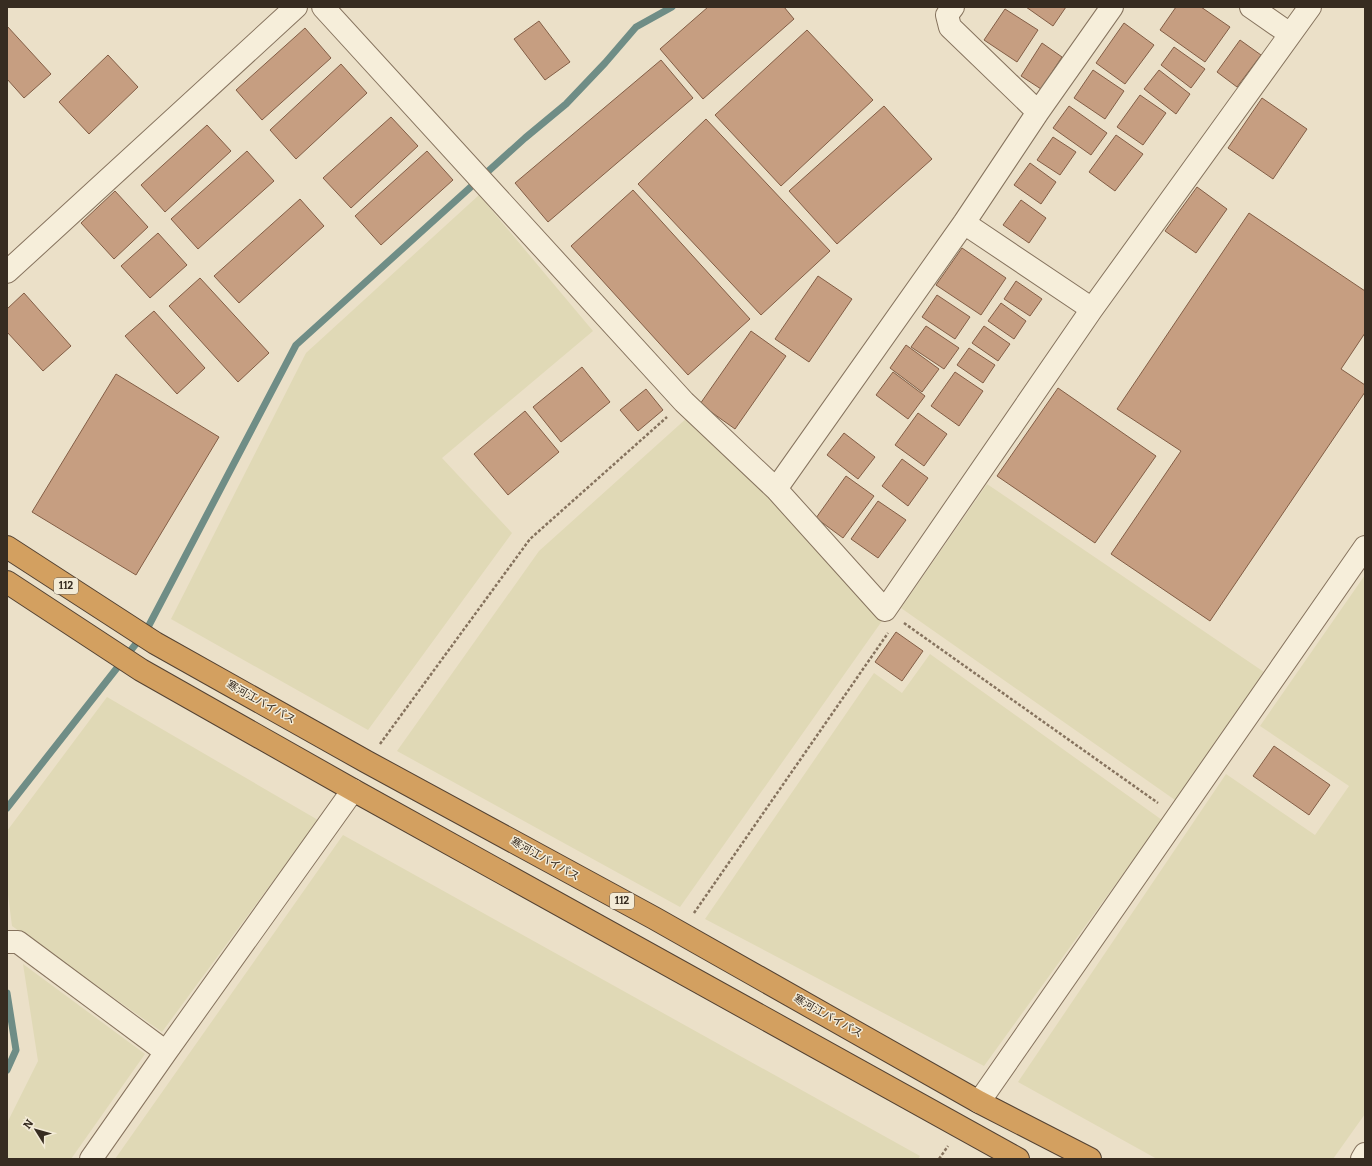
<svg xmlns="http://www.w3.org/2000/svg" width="1372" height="1166" font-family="Bitter,'Noto Sans JP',serif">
<rect width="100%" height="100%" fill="#ebe0c8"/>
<path fill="#e0d9b6" d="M479,195L593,331L442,458L512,533L368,730L171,619L306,353Z
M688,417L768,497L882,621L680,907L397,751L539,551Z
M987,484L1264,672L1175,800L901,608Z
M1365,575V1114L1333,1159H1157L1018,1082L1226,774L1315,835L1349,786L1260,726Z
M930,654L1162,820L984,1066L705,919L874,673L902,693Z
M107,697L318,820L162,1032L12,926L7,887V831Z
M343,835L920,1156L918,1159H115Z
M23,964L145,1054L71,1159H7V1123L38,1061Z"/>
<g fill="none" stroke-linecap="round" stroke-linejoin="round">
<path stroke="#6f8d86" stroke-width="7" d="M7,808L146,631L296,345L525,138L566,104L605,63L636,27L672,7
M7,993L16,1050L7,1070"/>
</g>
<path fill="#c69e81" stroke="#835e46" d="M708,7H784L794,19L703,99L660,49Z
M1026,7H1066L1053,26Z
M1176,7H1201L1230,27L1205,62L1160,30Z
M1005,9L1038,30L1017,62L984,40Z
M539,21L570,62L545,80L514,39Z
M1124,23L1154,45L1125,84L1096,63Z
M7,26L51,74L24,98L7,79Z
M305,28L331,58L262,120L236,90Z
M807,30L873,100L781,186L715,115Z
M1240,40L1261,55L1237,87L1217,72Z
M1042,43L1062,57L1041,89L1021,76Z
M1174,47L1205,69L1191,88L1161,65Z
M108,55L138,87L89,134L59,102Z
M661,60L693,98L548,222L515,183Z
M341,64L367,93L296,159L270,130Z
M1093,70L1124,91L1105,119L1074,98Z
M1159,70L1190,94L1176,114L1144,89Z
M1140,95L1166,113L1143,145L1117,127Z
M1262,98L1307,129L1273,179L1228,148Z
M884,106L932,159L837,244L789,191Z
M1069,106L1107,133L1091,155L1053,128Z
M391,117L418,146L351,208L323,178Z
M706,119L830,251L761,315L638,184Z
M207,125L231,151L165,212L141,185Z
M1116,135L1143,154L1115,191L1089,172Z
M1053,137L1076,152L1060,175L1037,160Z
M247,151L274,181L198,249L171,219Z
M427,151L453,180L381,245L355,216Z
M1030,163L1056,182L1041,204L1014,185Z
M1197,187L1227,209L1196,253L1165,231Z
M633,190L750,319L688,375L571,246Z
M115,191L148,227L114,259L81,223Z
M300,199L324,226L239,303L214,276Z
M1021,200L1046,218L1029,243L1003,225Z
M1249,213L1365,291V333L1341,369L1365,385V392L1210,621L1111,554L1181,451L1117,409Z
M158,233L187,265L150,298L121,266Z
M962,248L1006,278L981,315L936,285Z
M818,276L852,299L809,362L775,339Z
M200,278L269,353L238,382L169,306Z
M1016,281L1042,299L1030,316L1004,299Z
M24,293L71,346L43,371L7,332V309Z
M937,295L970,317L955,339L922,317Z
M1001,303L1026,321L1014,339L988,321Z
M154,311L205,368L177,394L125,336Z
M926,326L959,348L944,369L911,347Z
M984,326L1010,344L998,361L972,343Z
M751,331L786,356L735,429L700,404Z
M906,345L939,369L922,392L890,368Z
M969,348L995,365L983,383L957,365Z
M582,367L610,402L561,442L533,407Z
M893,372L925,396L908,419L876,395Z
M955,372L983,391L959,426L931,406Z
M116,374L219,437L136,575L32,512Z
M1058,388L1156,456L1095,543L997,476Z
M646,389L663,410L638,431L620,410Z
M525,411L559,452L508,495L474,454Z
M918,413L947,434L924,466L895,445Z
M844,433L875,457L858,479L827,455Z
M902,459L928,478L908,506L882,486Z
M846,476L874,496L843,538L816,518Z
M878,501L906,520L878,558L851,539Z
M896,632L923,651L902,681L875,662Z
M1274,746L1330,785L1309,815L1253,776Z"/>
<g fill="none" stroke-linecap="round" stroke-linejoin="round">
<defs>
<path id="minor" d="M323,7L684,402L776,489L885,610L1092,309L1310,7
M953,7L947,15L950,27L1038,112
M1251,7L1290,34
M964,223L1092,309
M7,272L296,7
M776,489L964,223L1038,112L1112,7
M7,942H18L166,1052
M979,1102L1365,547
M91,1159L166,1052L353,790
M1362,1159L1365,1154"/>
<path id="highway" d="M7,547L155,643L367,762L654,918L979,1102L1090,1159
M7,582L141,670L353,790L1018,1159"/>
</defs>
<use href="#minor" stroke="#86735e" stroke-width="24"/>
<use href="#highway" stroke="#544232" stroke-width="24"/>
<path stroke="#86735e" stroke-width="2.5" stroke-dasharray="3 2" stroke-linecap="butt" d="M904,623L1158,803
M380,744L530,539L667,417
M694,913L888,633
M939,1159L948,1146"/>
<use href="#minor" stroke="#f6eeda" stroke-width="22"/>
<use href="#highway" stroke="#d3a060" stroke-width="22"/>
</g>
<g text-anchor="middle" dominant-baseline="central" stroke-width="3" stroke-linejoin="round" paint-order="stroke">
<g fill="#f3ebd7" stroke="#6f6558" stroke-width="1">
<rect x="54" y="578" width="24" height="16" rx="3"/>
<rect x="610" y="893" width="24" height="16" rx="3"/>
</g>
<g font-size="10" font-weight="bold" fill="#372c21">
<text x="66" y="586">112</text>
<text x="622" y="901">112</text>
</g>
<g font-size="11" fill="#372c21" stroke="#f3ebd7">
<text transform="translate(261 702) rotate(29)">寒河江バイパス</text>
<text transform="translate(545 859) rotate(29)">寒河江バイパス</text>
<text transform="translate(828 1016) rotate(29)">寒河江バイパス</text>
</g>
</g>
<rect width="1372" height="1166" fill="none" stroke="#372c21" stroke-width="16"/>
<g transform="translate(36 1130) rotate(307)" stroke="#f3ebd7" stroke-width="3" paint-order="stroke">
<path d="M0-3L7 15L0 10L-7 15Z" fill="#372c21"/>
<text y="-6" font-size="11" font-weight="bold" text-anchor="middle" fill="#372c21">N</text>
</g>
</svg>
